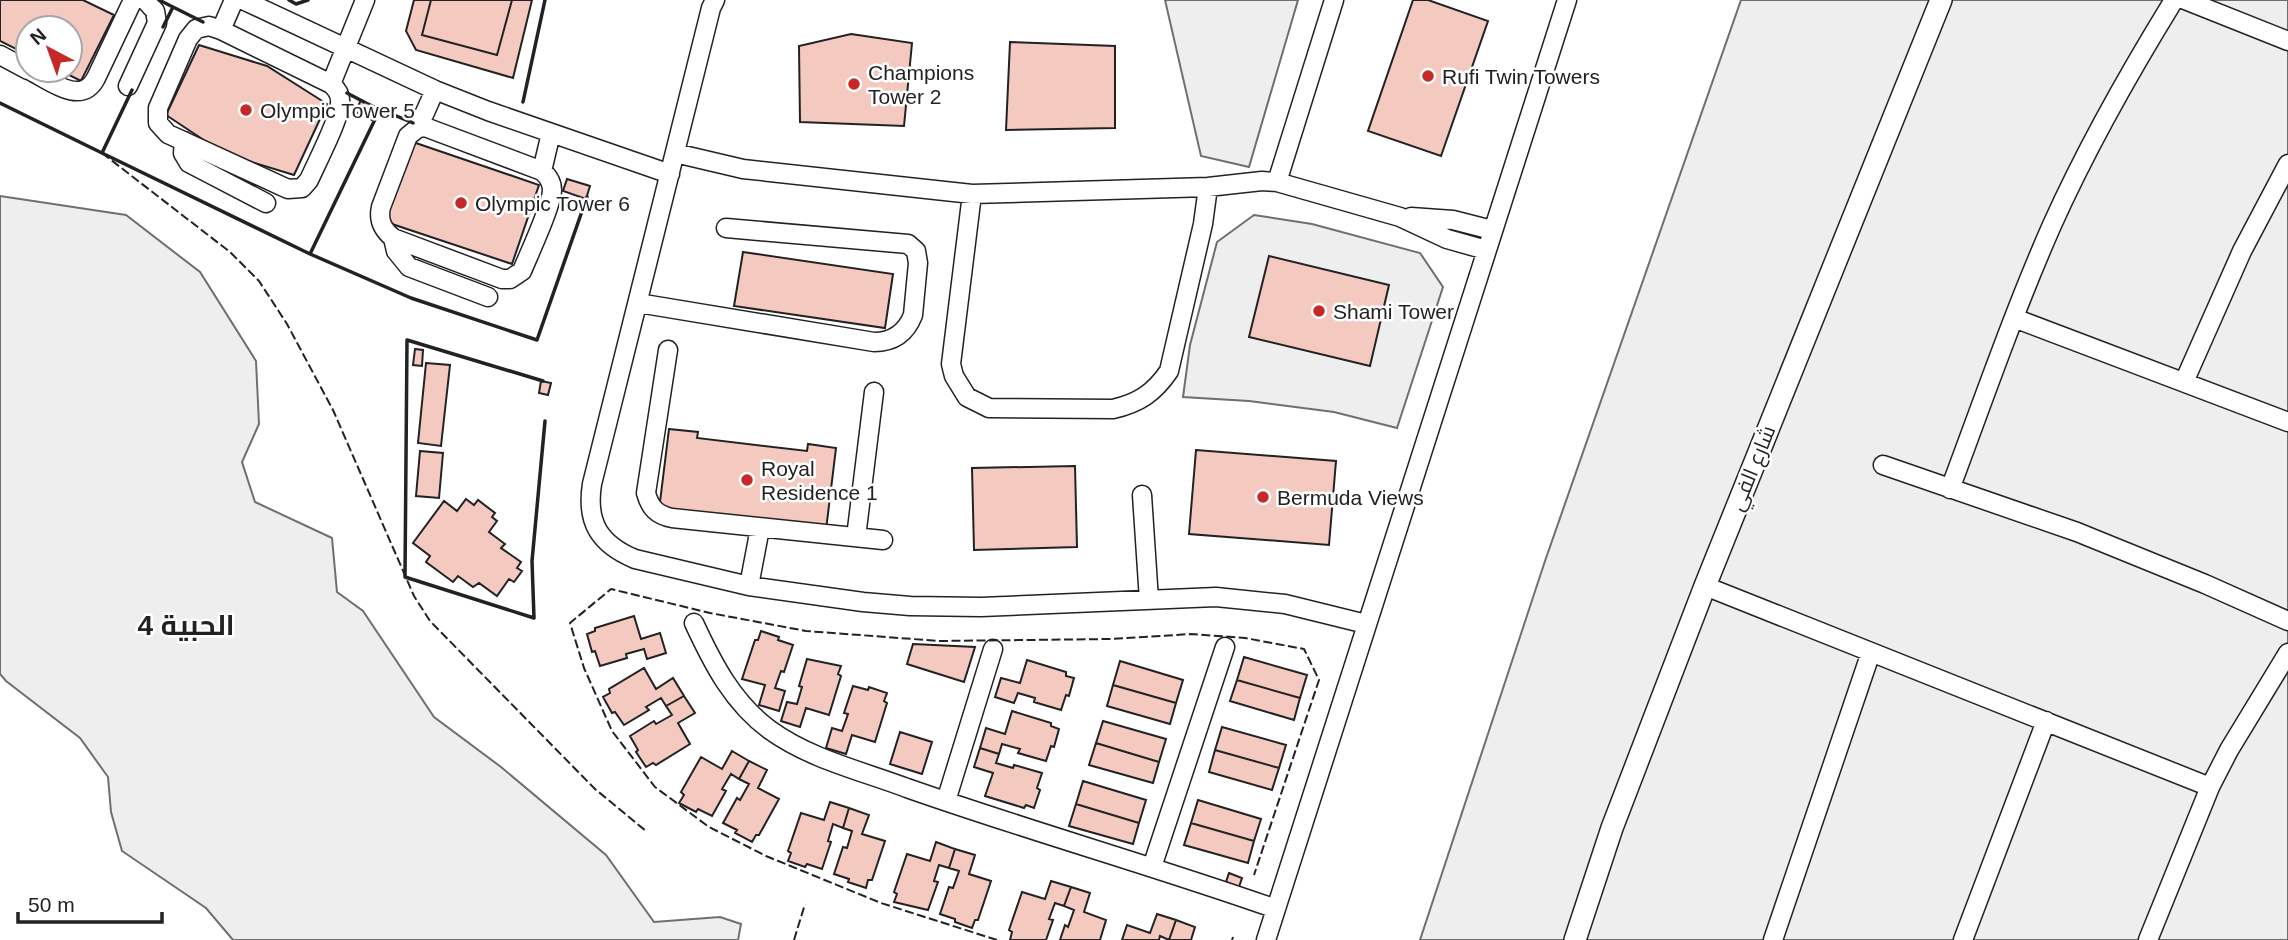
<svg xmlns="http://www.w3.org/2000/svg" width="2288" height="940" font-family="Helvetica,Cairo,sans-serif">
<rect width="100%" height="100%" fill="#fff"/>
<path fill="#eee" stroke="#6f6f6f" stroke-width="2" d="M1165,0H1298L1249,167L1201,156Z
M1741,0H2288V940H1420L1545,561Z
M0,196L126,215L200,272L256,361L259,424L242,462L255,502L332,538L337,592L363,611L434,717L501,767L606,855L654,922L720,917L741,924L738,940H233L206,908L122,851L111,812L108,777L80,738L6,681L0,674Z
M1254,215L1312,224L1420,253L1443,287L1397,428L1334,412L1249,401L1183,397L1190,345L1217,242Z"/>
<path fill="#f3c9c0" stroke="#222" stroke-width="2" d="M0,0H83L114,15L81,81L59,70H70V28H28V55L0,41Z
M414,0H532L513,78L416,50L406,31Z
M431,0H512L497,55L422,35Z
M1413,0H1428L1488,21L1441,156L1368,131Z
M851,34L912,43L904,126L800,122L799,46Z
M1010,42L1115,46V128L1006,130Z
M199,45L267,66L327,104L294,175L225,154L166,115Z
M361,100L380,109L374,121L355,112Z
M410,141L539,185L512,264L383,221Z
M567,179L590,186L586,199L563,191Z
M743,252L893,274L885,328L734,306Z
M1269,256L1389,285L1370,366L1249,337Z
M415,349L423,350L422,366L413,365Z
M426,363L450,365L441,446L418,443Z
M541,381L551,383L548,395L539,393Z
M669,429L698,432L697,438L807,451L808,444L836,448L826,530L659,510Z
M1196,450L1336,461L1329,545L1189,534Z
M420,451L443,453L439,498L416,496Z
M1075,466L1077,547L974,550L972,468Z
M466,499L474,505L478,500L495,513L492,517L497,521L489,532L505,544L501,548L521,562L517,568L522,571L514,582L509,579L497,596L479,583L473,587L458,576L453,582L426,562L430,556L413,543L444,501L457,511Z
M634,616L641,639L660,633L666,653L647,659L644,649L626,654L627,658L600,666L595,651L592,652L587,634L595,631V628Z
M761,631L779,637L778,640L793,645L784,672L781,671L775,688L785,691L779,711L759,705L765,685L742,679L755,640H758Z
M913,644L975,647L964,682L907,664Z
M1244,657L1307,675L1300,698L1237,680Z
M807,659L841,666L838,674L841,676L829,715L806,708L800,727L781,721L787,702L797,704L802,687L799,686Z
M1027,660L1066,672V676L1074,678L1069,696L1066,695L1061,710L1034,702L1035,698L1018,693L1014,703L995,697L1001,678L1020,683Z
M1120,661L1183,680L1176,703L1113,685Z
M644,668L656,689L673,678L684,696L666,706L661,698L646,707L649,710L624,725L615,712L612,713L603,697L610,693L609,689Z
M1237,680L1300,698L1294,720L1230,701Z
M1113,685L1176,703L1170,724L1107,706Z
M853,686L868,690L869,687L887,693L884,701L887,703L875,742L852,735L846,754L826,748L832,728L842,731L848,714L844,713Z
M684,696L695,713L678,723L690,744L656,765L653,763L646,767L636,752L638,750L630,736L654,721L656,724L672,715L666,706Z
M1012,711L1051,723V726L1059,729L1054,747L1051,746L1046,761L1018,753L1020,749L1002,744L999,754L980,748L986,728L1005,734Z
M1103,721L1166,739L1159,762L1096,743Z
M1222,727L1286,745L1279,768L1215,750Z
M900,732L932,742L922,774L890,764Z
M1096,743L1159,762L1153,783L1089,765Z
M980,748L999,754L996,763L1013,768L1014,765L1042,773L1037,788L1040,790L1034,808L1026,805L1024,808L985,796L993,773L974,767Z
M1215,750L1279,768L1272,790L1209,772Z
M732,751L749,761L739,779L731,774L722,789L726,791L712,816L698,809L696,812L679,803L684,795L681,792L701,757L722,769Z
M749,761L767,770L758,788L779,799L759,835H756L752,842L735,833L737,830L723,823L737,798L740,800L749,784L739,779Z
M1083,781L1146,800L1139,823L1076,804Z
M1198,800L1261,819L1254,841L1191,823Z
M830,802L849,808L843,828L833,824L828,841L831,842L822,869L807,864L805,867L788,861L791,853L788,851L801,813L824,820Z
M1076,804L1139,823L1133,844L1069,826Z
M849,808L869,815L862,834L885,841L872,880H868L866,888L848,882L849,879L834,874L843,847L847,848L852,831L843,828Z
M1191,823L1254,841L1248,863L1184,845Z
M936,842L955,849L949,868L939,865L934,881L938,882L928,910L894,902L897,894L894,892L907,854L930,861Z
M955,849L975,855L969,874L991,881L978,920H975L972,928L955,922V919L940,914L949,887L953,888L959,871L949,868Z
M1229,873L1242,878L1239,887L1226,882Z
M1051,881L1071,887L1064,906L1055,903L1049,919L1053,920L1046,940H1010L1012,932L1009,930L1022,892L1045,899Z
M1071,887L1090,893L1084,912L1106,920L1100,940H1060L1065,925L1068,927L1074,910L1064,906Z
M1157,914L1176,920L1169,940L1160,936L1159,940H1122L1127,925L1150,933Z
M1176,920L1195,927L1191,940H1169Z"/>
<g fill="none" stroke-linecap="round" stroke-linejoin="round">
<defs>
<path id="minor" d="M243,0L435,90L488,111L670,174
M715,0L711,8L592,484C586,522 599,544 635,559L749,586L863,602L910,606L981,607L1216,597L1285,604L1366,624
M2185,0L2288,41
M209,26L221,30L331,84C337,89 341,95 340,103C340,118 316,164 309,180L302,188L288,189L168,134L158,123V108L188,39L196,29Z
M221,30L234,0
M0,55L28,70
M29,70C49,80 81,107 96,78L133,0
M331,84L365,0
M128,86L157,23L155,11L145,0
M425,127L542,171C548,176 552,182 552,190C552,205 529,254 522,271L510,279H502L393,238C382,229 378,220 381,207L408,136L418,128Z
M418,128L435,90
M184,141L183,153L189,163L266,203
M675,153L743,169L972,194L1208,187L1262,181L1277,182L1400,217L1447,239L1486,250
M542,171L551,133
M1277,182L1334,0
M972,194L951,364L954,376L967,397L989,408L1113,409C1139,403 1154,393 1169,371L1203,224L1208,187
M1411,217L1453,220L1492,230
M393,238L396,251L409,267L488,297
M638,303L874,342C893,342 906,333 913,315L918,263L916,251L908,244L726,228
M2014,318L2288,422
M668,350L646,493C650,508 657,515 672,518L883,540
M2184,382L2242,251L2288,164
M1883,465L2077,532L2205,584L2288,621
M1950,489C1983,401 2014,311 2052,225C2087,147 2129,73 2174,0
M1142,495L1149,600
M856,537L874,392
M749,586L760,528
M1705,586L2210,787
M694,623C713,664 733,703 770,730C810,759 862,771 907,788C1029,831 1154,866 1276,909
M946,801L993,649
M1152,867L1225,647
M1266,940L1567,0
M1773,940L1871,652
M1963,940L2046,721
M2148,940L2210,787L2229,750L2288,653"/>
<path id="tertiary" d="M1575,940L1612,828L1705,586L1941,0"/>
</defs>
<use href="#minor" stroke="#222" stroke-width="21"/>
<use href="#tertiary" stroke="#222" stroke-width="24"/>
<use href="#minor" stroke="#fff" stroke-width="18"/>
<use href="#tertiary" stroke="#fff" stroke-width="21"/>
<path stroke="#222" stroke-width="2" stroke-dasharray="9 3.5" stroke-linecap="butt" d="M102,153L230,252L259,281L287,324L333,410L414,596L430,621L595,789L646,831
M794,940L805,904
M997,940L881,903L766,856L709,827L655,787L612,731L584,668L570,623L611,589L710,613L806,631L939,641L1111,639L1191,634L1245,638L1304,649L1319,680L1254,875
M1232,940L1233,937"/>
<path stroke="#222" stroke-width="3.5" d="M159,0L173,7
M289,0L296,4L308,0
M163,27L173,7L203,22
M132,90L102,153L310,254
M347,93L364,102
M523,102L545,0
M0,103L102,153
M413,123L380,109L310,254L411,298L537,340L587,197
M543,381L407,340L405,577L534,618L532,561L545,421"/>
</g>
<g fill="#c62828" stroke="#fff" stroke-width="2.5">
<circle cx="1428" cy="76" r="7"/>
<circle cx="854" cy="84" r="7"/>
<circle cx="246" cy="110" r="7"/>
<circle cx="461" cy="203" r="7"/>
<circle cx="1319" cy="311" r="7"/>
<circle cx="747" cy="480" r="7"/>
<circle cx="1263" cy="497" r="7"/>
</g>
<g text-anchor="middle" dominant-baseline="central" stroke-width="5" stroke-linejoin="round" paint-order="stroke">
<g font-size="21" fill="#222" stroke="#fff" text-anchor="start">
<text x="868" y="72">Champions<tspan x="868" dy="24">Tower 2</tspan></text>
<text x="1442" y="76">Rufi Twin Towers</text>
<text x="260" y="110">Olympic Tower 5</text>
<text x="475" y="203">Olympic Tower 6</text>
<text x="1333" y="311">Shami Tower</text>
<text x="761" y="468">Royal<tspan x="761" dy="24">Residence 1</tspan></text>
<text x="1277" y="497">Bermuda Views</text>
</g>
<g font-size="21" fill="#222" stroke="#fff">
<text transform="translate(1752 468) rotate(-68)">شارع الفي</text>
</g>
<g font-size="28" font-weight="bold" fill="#222" stroke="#fff">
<text x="186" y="625">الحبية 4</text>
</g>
</g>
<g transform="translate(49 49) rotate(319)"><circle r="33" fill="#ffffff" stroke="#a7a7a7" stroke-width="2"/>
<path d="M0-5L12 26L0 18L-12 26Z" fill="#c62828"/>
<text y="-10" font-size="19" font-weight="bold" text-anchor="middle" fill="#222222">N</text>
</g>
<path d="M18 912v10h144v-10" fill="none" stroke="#222222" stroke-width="3.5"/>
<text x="28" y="912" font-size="21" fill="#222222" stroke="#ffffff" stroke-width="5" paint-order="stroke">50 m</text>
</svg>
